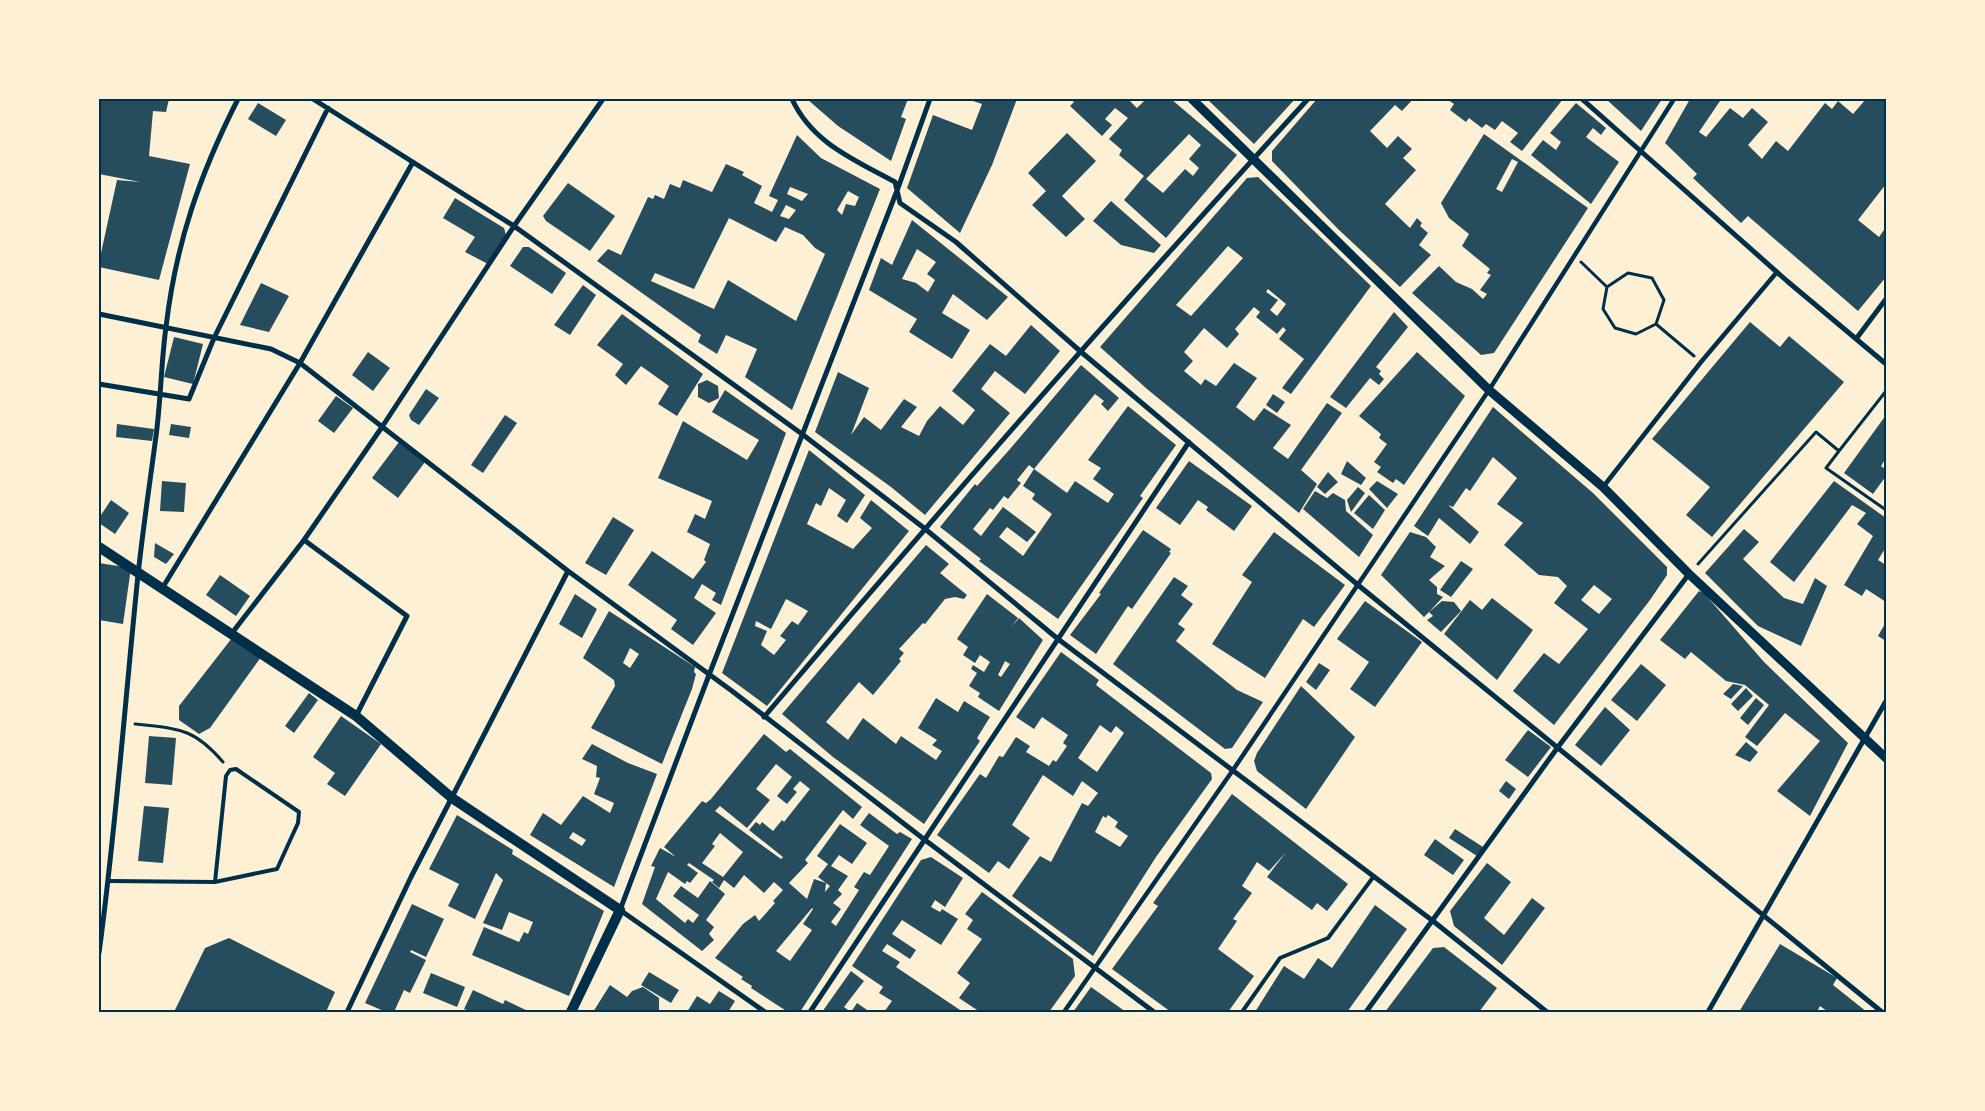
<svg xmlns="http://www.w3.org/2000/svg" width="1985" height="1111" font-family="'Asap Condensed',sans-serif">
<rect width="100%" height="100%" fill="#fdf0d5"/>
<path fill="#264d5e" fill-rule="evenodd" d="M99,99H169L166,112L153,111L149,156L190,164L159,280L99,267V253H101L117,180L140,182L99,174Z
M807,99H908L901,117L906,119L891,161L838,126Z
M967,99H1017L992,165L960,233L907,188L933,115L972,130L982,104Z
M1070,99H1128L1137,108L1144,101L1142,99H1171L1237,155L1166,238L1124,200L1144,176L1119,155L1122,150L1109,139L1128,118L1115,108L1105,119L1112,125L1102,136L1070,106L1074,102ZM1189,134L1201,145L1189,159L1199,168L1193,176L1185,169L1163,193L1146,179Z
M1207,99H1295L1254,144Z
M1317,99H1413L1402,111L1395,105L1370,131L1387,148L1398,136L1412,149L1403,158L1416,170L1385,204L1410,228L1417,218L1422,223L1420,226L1428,233L1419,245L1431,255L1400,287L1338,229L1272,161V151Z
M1447,99H1563L1522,151L1510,142L1518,133L1502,121L1495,130L1486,124L1482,128L1469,118L1466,122L1450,110L1454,104Z
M1606,99H1662L1641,131Z
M1690,99H1717L1720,101L1699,132L1706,137L1730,108L1743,118L1752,108L1768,122L1748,145L1762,159L1776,141L1788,151L1825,103L1832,109L1838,101L1853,114L1866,99H1886V184L1858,220L1879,237L1886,227V277L1858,311L1748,216L1741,223L1693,178L1697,174L1665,143Z
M258,103L286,120L276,136L248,119Z
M1576,103L1606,128L1601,135L1593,128L1586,137L1619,162L1591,204L1531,155L1543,140L1556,150L1561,142L1550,133Z
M1067,133L1096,161L1062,196L1085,219L1066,237L1032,205L1046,191L1028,173Z
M1484,134L1588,208L1494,353L1481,355L1412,293L1439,266L1456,282L1472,289L1483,299L1487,294L1480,290L1491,275L1487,273L1490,269L1462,246L1469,234L1449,218L1441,203ZM1512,159L1518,162L1502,192L1496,189Z
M797,135L821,158L880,189L792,410L745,377L757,349L726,335L717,354L698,342L701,335L597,261L608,249L621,255L648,197L653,199L655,195L664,199L670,184L680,188L683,180L712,192L726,164L744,172L742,175L762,186L754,203L772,212L778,200L769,196ZM790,187L808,194L802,201L787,194ZM848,191L859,197L855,206L846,204L842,215L837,210ZM786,205L796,210L789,219L780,216ZM729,218L776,242L785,227L803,235L815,248L825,254L796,321L728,280L714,309L651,281L655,273L694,289Z
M1258,177L1371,286L1291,394L1282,388L1304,359L1279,339L1286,330L1283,327L1277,334L1256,317L1260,312L1254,307L1235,329L1239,334L1227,348L1204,328L1184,352L1193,361L1184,371L1201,385L1205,379L1216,386L1234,363L1257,378L1236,407L1254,421L1264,408L1291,425L1273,448L1288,459L1327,403L1342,413L1301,470L1317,484L1299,513L1147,389L1100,347L1247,178ZM1228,246L1243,258L1191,316L1176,305ZM1268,289L1286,304L1277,316L1270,310L1278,300L1266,292Z
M568,183L615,216L590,251L546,221L543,216Z
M455,198L504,228L506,235L488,264L465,252L475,237L443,218Z
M1111,201L1161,245L1154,253L1121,245L1093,221Z
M912,220L1008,297L987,320L953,294L942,313L970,330L952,359L909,332L917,319L869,290L881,258L892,265ZM917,249L936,262L927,274L935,280L928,292L916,283L902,279Z
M523,247H529L566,273L552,294L510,266Z
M261,283L289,296L269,332L240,325Z
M583,285L596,295L570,335L554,325Z
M1394,312L1408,327L1376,367L1381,371L1379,374L1384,379L1379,385L1370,378L1346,408L1330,397Z
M622,314L703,374L677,416L658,404L669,386L641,366L626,385L615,375L623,364L597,345Z
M1750,322L1780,347L1789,336L1844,382L1712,537L1686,515L1710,487L1652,439Z
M1031,325L1060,351L1025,394L995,371L981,389L1010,413L925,515L891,487L815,432L838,372L869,388L851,435L864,417L881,430L904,399L917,407L901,427L919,436L927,421L940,406L963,425L975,410L952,391L990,344L1006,356Z
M174,337L203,344L193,384L164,377Z
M368,352L390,368L373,391L352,375Z
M1417,352L1465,396L1404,485L1396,479L1393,483L1377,472L1381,467L1374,462L1387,444L1379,438L1381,434L1359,416Z
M1081,365L1119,398L1108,411L1101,404L1104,401L1095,394L1034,469L1029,465L1017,480L1021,483L1008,499L1004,496L993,510L990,508L973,529L981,536L1003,507L1036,532L1027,542L1007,527L999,537L1023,556L1052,514L1032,499L1035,494L1023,486L1034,469L1067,493L1075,481L1108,503L1114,494L1093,479L1101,468L1088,460L1128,406L1176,445L1140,496L1143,498L1058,619L979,561L981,559L940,527L975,484L977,486L1010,449Z
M707,380L718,386L719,398L709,403L698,397V384Z
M426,389L439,398L419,425L411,420L409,415Z
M725,390L786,433L721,605L712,600L716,593L702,584L694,598L716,613L693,645L671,629L677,620L628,585L652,551L693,579L706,562L704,560L710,544L687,532L695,514L705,519L712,501L658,478L683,421L747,460L759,440L712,412Z
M1273,394L1285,402L1277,413L1266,405Z
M336,396L353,408L334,433L318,421Z
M1493,407L1593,493L1667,567V575L1650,600L1554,725L1513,691L1544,653L1559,664L1588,629L1554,603L1567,586L1558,577L1539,575L1504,545L1523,523L1497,504L1517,478L1493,457L1470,491L1466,488L1453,507L1448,505L1479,532L1470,544L1439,518L1428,536L1414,526ZM1594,585L1612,599L1599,614L1581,600Z
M505,415L517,423L483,473L471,465Z
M1886,415V458L1881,466L1886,470V476L1873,494L1844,473Z
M117,424L154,429L152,441L116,437Z
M171,424L191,427L189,438L169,435Z
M399,442L425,462L398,498L372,478Z
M809,450L865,495L847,523L837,516L846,500L829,488L821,506L816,503L807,524L853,549L872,528L860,518L871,500L909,531L767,706L722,673ZM786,599L808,611L798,625L792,621L780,636L786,640L774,655L761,645L767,631L755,626L756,621L771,629Z
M1189,461L1252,506L1234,531L1206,510L1208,507L1198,500L1180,525L1156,508Z
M1347,461L1366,478L1361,485L1341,474Z
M1328,472L1338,482L1325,494L1317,487Z
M162,481L186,483L184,512L160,511Z
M1377,481L1398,494L1387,508L1369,489Z
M1834,481L1886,518V547L1878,560L1886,565V602L1866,589L1862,596L1844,585L1873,536L1857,524L1866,513L1852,505L1794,582L1770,562Z
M1358,487L1365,493L1351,512L1347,500Z
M1315,491L1327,498L1333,493L1345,500L1346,511L1373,535L1359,557L1303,509Z
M1369,495L1385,510L1373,529L1354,513Z
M111,500L129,513L115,534L99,523V518Z
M613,517L634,530L606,575L585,563Z
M1744,529L1759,542L1743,559L1784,598L1803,604L1815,578L1827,586L1801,646L1758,626L1705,573Z
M1143,530L1171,549L1169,552L1171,553L1132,609L1128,606L1096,654L1070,635L1101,594L1099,593Z
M1274,532L1345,585L1314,627L1303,619L1265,678L1212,644L1252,582L1242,575Z
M1410,532L1426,537L1436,547L1430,557L1445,566L1429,580L1437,587V594L1443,597L1429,612L1442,601L1454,602L1461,611L1441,632L1427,620L1433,616L1429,612L1424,617L1381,575Z
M155,543L174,554L166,564L154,557Z
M926,545L949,564L940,573L967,595L964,599L955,597L945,599L925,624L923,623L899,649L904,653L899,659L901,661L873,695L859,682L826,722L848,740L863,718L896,744L901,736L936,760L942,751L932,745L937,740L918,728L936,698L958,712L964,701L990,717L977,738L980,741L924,824L833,757L782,714Z
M1461,561L1473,569L1451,597L1440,590Z
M99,563L131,568L123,624L99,620Z
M220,575L250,596L236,616L206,595Z
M1174,577L1188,586L1181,595L1193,604L1178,624L1185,629L1176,641L1237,690L1263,702L1232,748L1225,749L1113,664Z
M1699,591L1704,593L1764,662L1848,743L1810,816L1777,791L1820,741L1785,713L1757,746L1745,737L1769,705L1745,685L1726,681L1691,652L1685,659L1660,640Z
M575,594L597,609L582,638L559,624Z
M987,594L1018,618L1012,626L1019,618L1043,640L999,711L978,697L980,693L969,686L977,673L971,669L973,665L984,672L990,662L980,655L975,663L963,655L968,647L957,639ZM1005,661L1010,664L1001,677L998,675Z
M1492,598L1533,630L1497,680L1444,634L1470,600L1482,610Z
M1365,601L1422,642L1375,707L1350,689L1369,662L1337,639Z
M609,611L695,667L694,672L696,674L692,689L662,764L591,728L615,686L614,680L583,658ZM630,648L639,654L630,668L623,663Z
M1886,622V641L1878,636Z
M232,638L261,657L210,728L199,734L179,720V706Z
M1061,652L1099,680L1096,685L1211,773L1212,779L1156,857L1093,956L1012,896L1040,856L1051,862L1082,803L1088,806L1098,793L1082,781L1073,796L1043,775L1012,825L1030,838L1009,869L998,861L989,873L937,835L980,774L986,778L999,756L1003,757L1016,737L1030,746L1026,752L1049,766L1053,760L1056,762L1067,746L1063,743L1068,735L1042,717L1034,729L1016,717ZM1100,725L1111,733L1116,726L1124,733L1097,772L1078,758ZM1108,815L1118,822L1115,827L1128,836L1120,847L1095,832L1103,816L1106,818Z
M1319,663L1330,670L1316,690L1306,682Z
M1641,664L1666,685L1637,721L1611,700Z
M1733,684L1743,686L1731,699L1723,694Z
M1301,686L1355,737L1306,809L1257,771L1254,761L1257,753Z
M1746,688L1753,696L1738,711L1731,704Z
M309,693L318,700L294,733L285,726Z
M1756,698L1764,705L1748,725L1740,718Z
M1605,707L1630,730L1601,766L1575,745Z
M341,716L381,744L345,796L327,784L335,773L313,757Z
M1528,730L1551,747L1528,777L1505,760Z
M764,734L786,752L790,749L862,807L853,819L843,810L805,860L808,863L789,883L807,899L814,879L826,883L825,892L830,886L818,877L828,864L817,856L840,824L867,843L852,864L839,855L831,866L848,876L838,890L842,894L833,903L841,909L831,922L836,926L859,890L854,887L864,872L870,875L889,846L860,825L869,813L897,834L900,832L912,839L800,1012H788L751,988L752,986L741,979L743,977L715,958L743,924L755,915L759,921L775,903L773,901L783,890L774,882L764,893L744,875L734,888L724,880L719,888L712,882L714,880L689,863L687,865L698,873L690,883L687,881L685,884L668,872L656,899L685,923L688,919L693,923L699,915L673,896L681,886L698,898L710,881L725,894L706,920L714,927L709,934L714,940L702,951L642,904L655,867L651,866L660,848L676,857L664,847L702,801L706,803L711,799ZM776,764L792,777L777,796L787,804L797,792L793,789L800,781L810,789L784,822L782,820L773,831L762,822L760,825L756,822L749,830L783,857L781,859L715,811L720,806L747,828L770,800L756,789ZM720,833L743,852L723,877L702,863L715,846L712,844ZM812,908L813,909L803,924L812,930L790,961L776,951Z
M149,736L176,738L172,785L145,783Z
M1746,742L1758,752L1750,762L1735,755Z
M592,744L628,763L657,774L614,887L530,835L543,813L561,825L583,796L610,813L614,803L594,794L600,778L596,777L597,766L582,759ZM573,832L586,840L582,846L569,838Z
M1506,781L1516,789L1509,799L1499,791Z
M1232,794L1348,884L1327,911L1317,903L1312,910L1267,877L1286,852L1269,871L1257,862L1242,886L1252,893L1233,919L1237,921L1218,949L1254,976L1228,1012H1171L1112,969L1158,906L1153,903Z
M144,806L169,808L163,863L138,861Z
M457,815L513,850L512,854L604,911L569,996L472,955L484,927L519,942L524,932L528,934L533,922L509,912L502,930L483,923L503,880L496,873L475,919L448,906L459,884L429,869Z
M1455,829L1483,847L1477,856L1449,838Z
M1435,839L1464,860L1453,875L1424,855Z
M931,857L963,878L945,907L935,900L931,907L940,912L942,909L958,919L941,945L902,920L892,934L916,950L910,959L887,944L882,951L900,962L896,967L963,1012H884L892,1001L879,993L883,987L852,966L921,860Z
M1487,863L1511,882L1484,918L1504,935L1532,898L1545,908L1502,965L1454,926L1450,911Z
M982,892L1073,959L1075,976L1049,1012H980L959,998L970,983L957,973L982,939L967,929L973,920L965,914Z
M412,904L444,919L426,957L411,950L410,952L426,960L410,993L404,990L394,1012H386L365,1003Z
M1375,905L1407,929L1347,1012H1255L1284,966L1304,979L1318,958L1332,968Z
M229,938L335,992L326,1012H174L205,948Z
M1780,944L1837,978L1833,985L1867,1012H1828L1820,1006L1817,1012H1739Z
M1444,947L1497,988L1479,1012H1385L1433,948Z
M851,971L864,981L844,1007L851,1012L857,1003L870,1012H822Z
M649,972L679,990L671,1003L641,985Z
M431,973L465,987L457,1007L423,993Z
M610,985L627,997L632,991L643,987L659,998V1012H593Z
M1091,987L1126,1012H1073Z
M473,990L503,1004L505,1000L530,1012H471L464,1009Z
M719,991L735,1001L728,1012H687L697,996L710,1004Z"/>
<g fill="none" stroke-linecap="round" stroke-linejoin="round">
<path stroke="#003049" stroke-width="3" d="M1581,262L1607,287
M1628,273L1652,278L1664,300L1656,324L1636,334L1615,328L1603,309L1607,287Z
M1656,324L1694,356
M1839,451L1886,391
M1698,564L1816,432L1839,451L1826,468L1886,510
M135,724C178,729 193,727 223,762"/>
<path stroke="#003049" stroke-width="4" d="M109,881L215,882L277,869L298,823L299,812L236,769L230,770L226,776L215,882
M1242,1012L1280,958L1328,938L1374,876"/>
<path stroke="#003049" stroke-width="4.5" d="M1603,487L1701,362L1777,272
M1064,1012L1233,770L1489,390L1674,99"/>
<path stroke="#003049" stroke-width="5" d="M313,99L514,226L802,434L924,528L1058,639L1433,921L1547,1012
M792,99C812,143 855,160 895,182L900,203L956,242L1080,351L1358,585L1882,1012
M1582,99L1787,281L1886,364
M99,314L271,349L300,363L568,571L732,691L925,840L1154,1012
M1856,339L1886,299
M99,384L189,399L214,338L328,108
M304,540L407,616L356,716
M163,587L300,363L413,162
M232,633L304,540L382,427L514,226L603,99
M764,717C942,507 1123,301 1308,99
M99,953C116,828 125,701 138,575C143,528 150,482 156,436C161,399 161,363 166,327C176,242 200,174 238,99
M347,1012L411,877L568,571
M765,1012L620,910L709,675L898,188L930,99
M810,1012L1189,442
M1366,1012L1558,747L1689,574
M1708,1012L1886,701"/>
<path stroke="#003049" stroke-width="9" d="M1192,99L1489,390L1603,487L1689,574L1886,758"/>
<path stroke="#003049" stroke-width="10" d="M99,547L356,716L452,798L620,910L571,1012"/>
</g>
<rect width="1985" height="1111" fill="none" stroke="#fdf0d5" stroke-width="200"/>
<rect x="100" y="100" width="1785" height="911" fill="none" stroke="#003049" stroke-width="2"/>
</svg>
